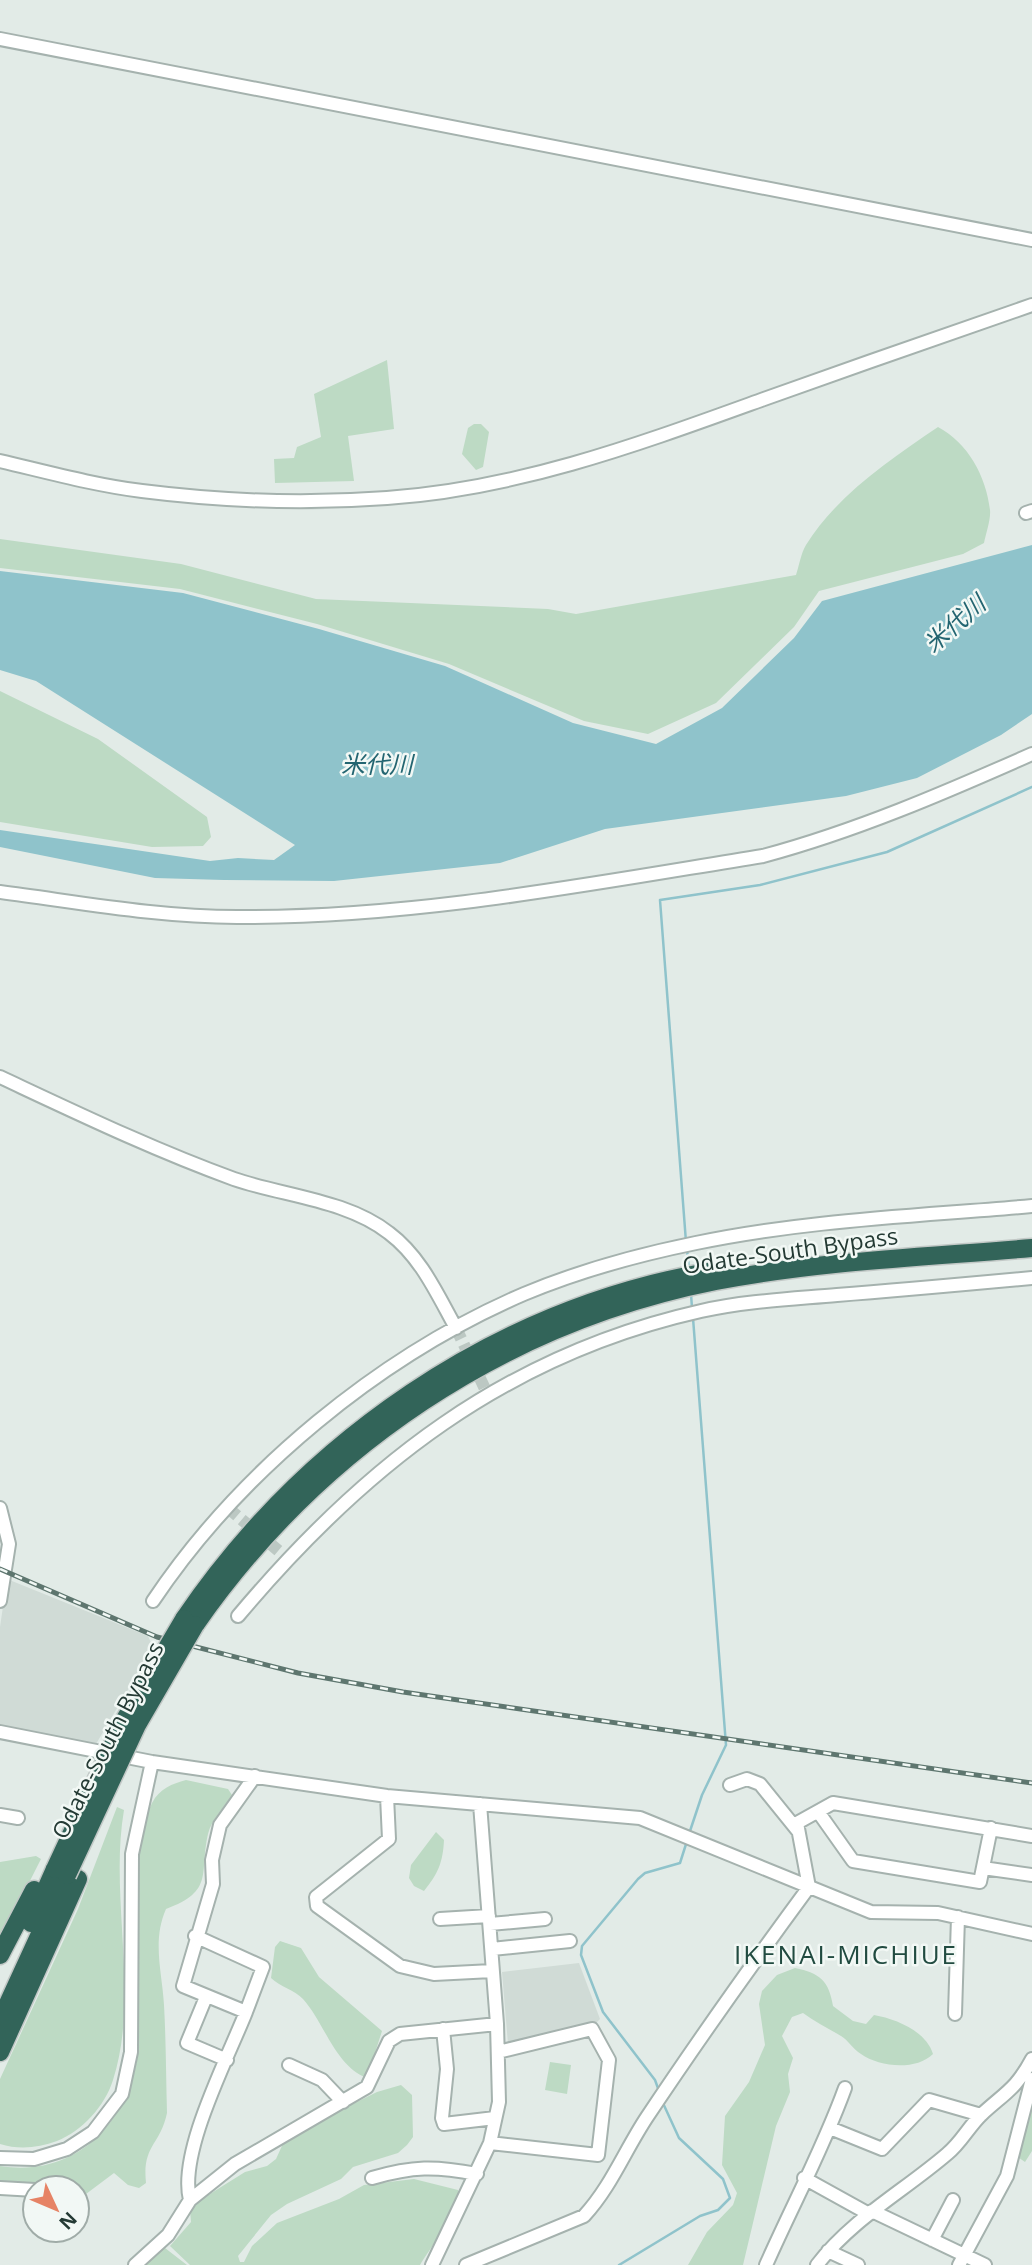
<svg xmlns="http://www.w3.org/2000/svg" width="1032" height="2265" font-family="'Open Sans','Noto Sans JP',sans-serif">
<rect width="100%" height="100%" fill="#e2ebe7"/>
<path fill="#d0dbd6" d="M7,1579L148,1636L153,1647L96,1744L0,1728V1627Z
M579,1963L600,2019L595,2024L508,2044L502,1972Z"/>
<path fill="#bddac4" d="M387,360L394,429L348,436L354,481L275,483L274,459L294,458L297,447L321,437L314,394Z
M474,424H481L489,432L483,467L476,470L462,454L468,428Z
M938,427C968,443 986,476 990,510C991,519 986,533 984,543L963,554L819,591L794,627L716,703L648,734L584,721L449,664L317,624L180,589L0,568V539L181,564L316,599L548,609L576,614L796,575C799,566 801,553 806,545C837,495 891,459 938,427Z
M0,691L98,739L207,817L211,837L203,846L152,847L0,822Z
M186,1780L228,1789L232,1795C224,1807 211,1821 208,1834C199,1873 215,1891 166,1909C152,1941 162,1971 164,2005C166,2041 166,2077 167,2113C160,2146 142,2145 146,2183L139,2188L128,2185L114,2173L78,2200L77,2188L0,2184V2166C75,2178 128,2124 138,2053C138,1993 126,1853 152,1803C160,1788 172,1784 186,1780Z
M117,1807L124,1810C109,1897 140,1996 113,2080C105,2106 82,2131 57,2141C38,2148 19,2150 0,2144V2079L78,1909Z
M436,1832L444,1840C443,1862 438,1874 424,1891L414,1886L409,1878L411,1865Z
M36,1856L41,1859L0,1940V1862Z
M280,1941L301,1948L319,1977L382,2031L367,2078C335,2066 324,2022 303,1999C295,1990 280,1987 271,1978L275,1947Z
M795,1968C820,1973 829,1981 833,2006L853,2021L866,2024L874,2015C896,2019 926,2031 933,2054C916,2071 879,2067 861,2054C853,2049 848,2040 841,2036C828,2028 815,2022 803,2013L792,2017L782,2036L793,2058L788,2074L790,2092L776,2126L743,2265H688L707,2232L733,2205L737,2193L722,2165L725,2116L749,2082L765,2045L759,2004L762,1991L777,1975Z
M550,2062L571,2065L567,2094L545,2090Z
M401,2085L412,2095L413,2137L407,2145L398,2153L353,2167L341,2179L287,2204L271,2215L238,2256L240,2262H244L252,2246L277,2223L339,2199L364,2185L414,2179L458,2190C462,2208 430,2248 420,2265H190L170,2246L191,2222L190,2210L197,2202L245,2172L267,2166L276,2159L286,2137L377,2092Z
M1032,2094V2151L1025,2162L1015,2155Z
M165,2248L187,2265H143Z"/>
<path fill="#8fc3cb" d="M1032,545V714L1001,735L917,778L846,796L605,829L500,863L334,881L224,880L155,878L0,847V830L210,861L238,858L274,860L295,845L36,681L0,670V571L183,593L319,629L445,666L573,723L656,744L722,708L794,638L822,601Z"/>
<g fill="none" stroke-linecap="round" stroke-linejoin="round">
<path stroke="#8fc3cb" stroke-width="2.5" d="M686,1242L660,900L760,885L887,852L1032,787
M687,1249L689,1270
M691,1294L692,1308
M689,1834L702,1795L726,1745L693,1318
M659,2091L655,2080L603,2012L581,1955L582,1946L638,1879L645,1873L680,1863L687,1841
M619,2265L700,2216L718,2210L730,2198L723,2179L679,2138L662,2101"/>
<path stroke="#bcc8c3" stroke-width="12" stroke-dasharray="12 6" stroke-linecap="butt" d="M456,1328L487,1393
M228,1508L287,1558"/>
<defs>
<path id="minor" d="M0,39L1032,240
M0,461C47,472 94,485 142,491C221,501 307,504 387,498C519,489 642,443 764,399C853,367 943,336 1032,305
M1026,513L1032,511
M0,892C78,902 158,917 237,917C413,918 589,884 763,856C856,831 944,793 1032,754
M0,1077C77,1113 154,1150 234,1179C284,1196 347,1200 389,1233C421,1257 437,1294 456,1328
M0,1508L9,1544L0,1601
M153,1601C240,1471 380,1356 524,1294C579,1271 637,1255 696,1243C806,1220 920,1216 1032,1206
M238,1616C364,1466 505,1355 701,1311C745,1301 792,1299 837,1295C902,1290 967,1284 1032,1278
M0,1732L152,1762L387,1796L640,1818L871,1912L938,1913L1032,1934
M730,1785L747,1779L760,1784L798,1831
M387,1796L389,1839L316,1897L317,1906L400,1966L434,1974L492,1971
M819,1813L853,1861L980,1882L991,1828
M0,1815L18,1818
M983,1868L1032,1875
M809,1887L797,1823L833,1803L1032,1836
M440,1919L489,1916
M490,1924L545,1919
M195,1936L263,1967L246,2012
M492,1949L570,1941
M206,1997L187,2043L227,2060
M955,2014L958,1917
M443,2029L447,2069L442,2118L444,2124L495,2118
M289,2065L322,2080L343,2102
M830,2128L882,2149L929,2100L981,2115
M490,2143L598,2155L609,2060L592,2029L498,2052
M0,2158L34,2159L67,2149L93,2132L122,2094L131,2052L132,1854L152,1762
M372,2178C413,2166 435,2166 477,2174
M804,2178L869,2214
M0,2188L35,2190
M49,2188H53
M190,2200C178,2153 227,2060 246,2012L183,1986L213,1884L212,1860L220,1825L255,1776
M872,2211L985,2265
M932,2240L953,2200
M828,2251L858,2265
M135,2265L168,2235L190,2200L235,2164L367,2087L389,2041L400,2034L497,2024
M432,2265L490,2143L499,2102L497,2024L480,1804
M466,2265L584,2216C611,2187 625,2150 647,2117C699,2039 753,1963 809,1887
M766,2265C792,2206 823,2149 845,2088
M817,2265C852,2219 904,2191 947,2154C961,2143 969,2126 982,2114C1006,2092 1016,2089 1032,2059
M959,2265L1007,2176L1032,2079"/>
<path id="highway" d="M184,1619C305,1441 494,1310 707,1272
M195,1625C319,1447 503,1323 716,1281C819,1261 927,1257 1032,1248
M31,1923L55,1869
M0,1955L34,1890
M0,2021L67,1875
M0,2052L78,1879"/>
</defs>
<use href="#minor" stroke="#a5b2ae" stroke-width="16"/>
<use href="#highway" stroke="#c2c8c6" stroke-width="21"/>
<use href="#minor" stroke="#fff" stroke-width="12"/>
<use href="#highway" stroke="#326459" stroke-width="18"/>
<defs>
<path id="rail" d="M0,1569L157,1637L298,1673L403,1692L1032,1783"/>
</defs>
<use href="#rail" stroke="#5e766f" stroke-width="5"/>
<use href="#rail" stroke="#f2f8f5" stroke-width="2.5" stroke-dasharray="8" stroke-linecap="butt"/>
<defs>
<path id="highway-bridge" d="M55,1869L124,1721L184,1619
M67,1875L137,1725L195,1625"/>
</defs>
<use href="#highway-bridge" stroke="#c2c8c6" stroke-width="21" stroke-linecap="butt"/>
<use href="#highway-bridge" stroke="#326459" stroke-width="18"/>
</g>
<g text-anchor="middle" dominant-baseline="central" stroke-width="5" stroke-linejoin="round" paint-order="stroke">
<g font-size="23" fill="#243a34" stroke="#f2f8f5">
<text transform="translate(790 1250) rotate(-8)">Odate-South Bypass</text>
<text transform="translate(107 1740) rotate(-63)">Odate-South Bypass</text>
</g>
<g font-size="24" font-style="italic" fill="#236571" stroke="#f2f8f5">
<text transform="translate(954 623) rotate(-41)">米代川</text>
<text x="377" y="763">米代川</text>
</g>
<g font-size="26" letter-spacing="2" fill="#214b40" stroke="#f2f8f5">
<text x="846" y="1954">IKENAI-MICHIUE</text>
</g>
</g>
<g transform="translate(56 2209) rotate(134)"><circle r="33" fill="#f2f8f5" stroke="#a0aca8" stroke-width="2"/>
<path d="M0-5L12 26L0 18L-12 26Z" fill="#e68365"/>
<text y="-10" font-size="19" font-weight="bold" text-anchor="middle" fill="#243a34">N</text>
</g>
</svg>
